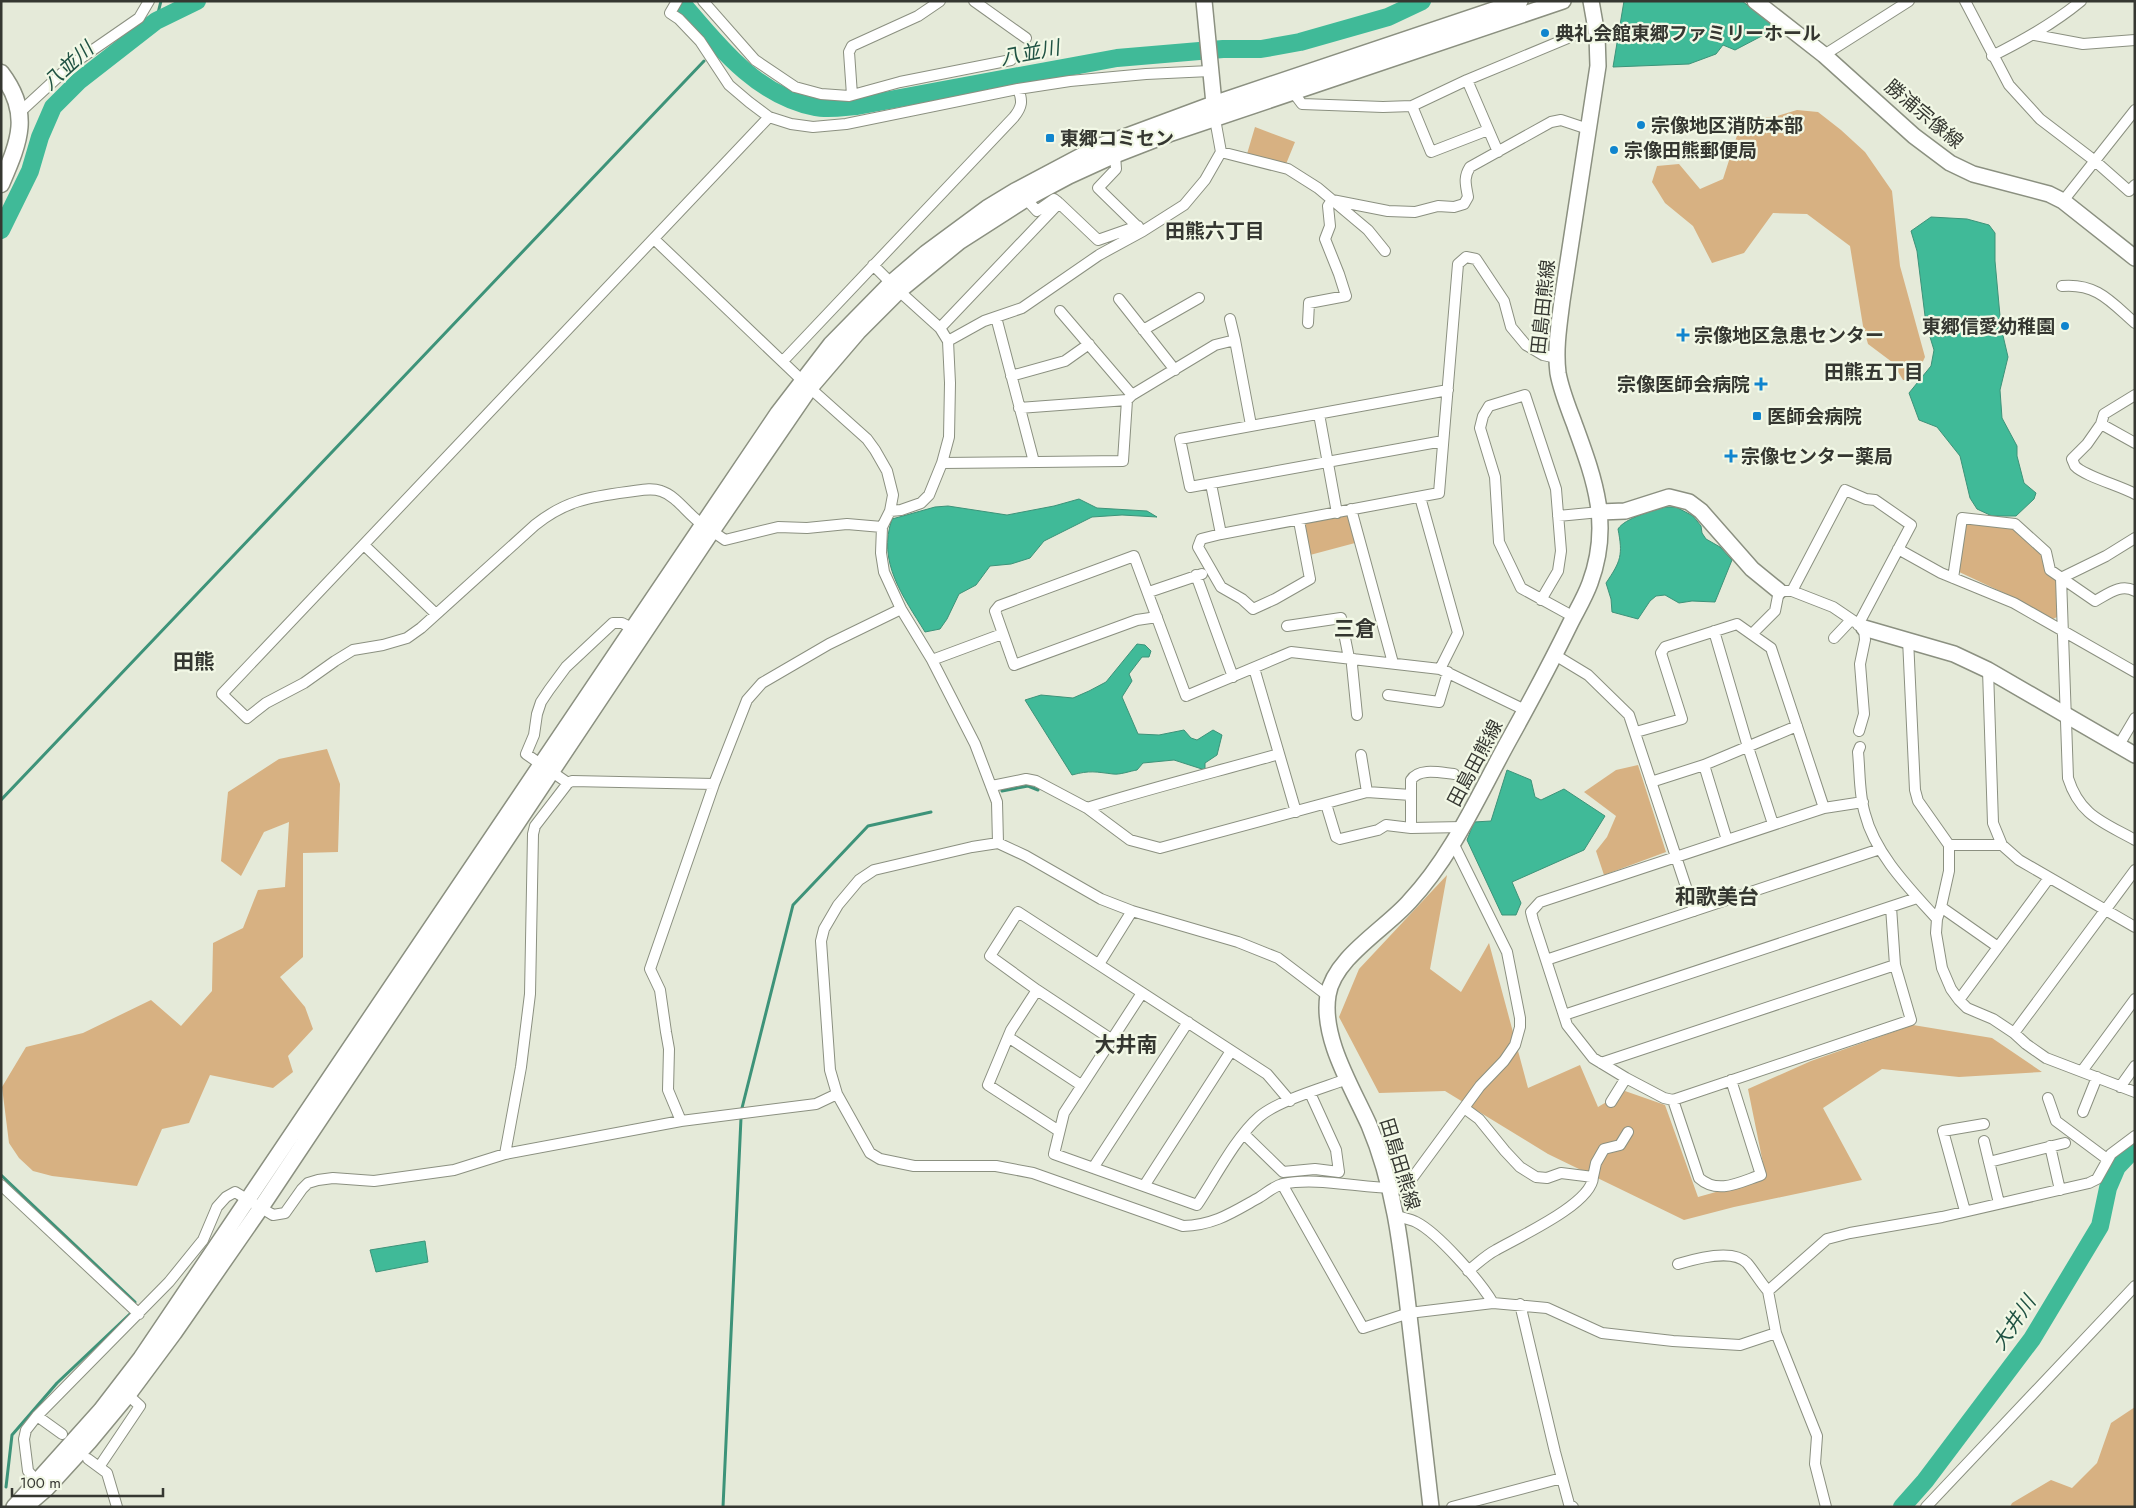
<svg xmlns="http://www.w3.org/2000/svg" width="2136" height="1508" font-family="Jost,'Noto Sans JP',sans-serif">
<rect width="100%" height="100%" fill="#e5ead9"/>
<path fill="#d7b182" d="M1797,110L1818,112L1841,130L1865,152L1892,191L1900,266L1925,357L1914,380H1903L1892,362L1868,344L1863,326L1850,246L1807,214L1773,213L1744,253L1712,263L1693,226L1665,203L1652,182L1657,166L1679,164L1700,189L1723,179L1741,123L1752,117H1774Z
M1255,127L1295,142L1286,164L1247,154Z
M1346,515L1349,518L1355,543L1310,555L1304,527L1307,522Z
M1966,523L2013,528L2042,554L2057,582V617L2053,619L2019,600L1957,571Z
M327,749L340,784L338,852L303,853V957L280,977L305,1007L313,1029L288,1056L293,1072L273,1088L210,1075L189,1123L162,1129L137,1186L52,1176L33,1171L19,1158L9,1143L2,1087L26,1047L83,1033L151,1000L181,1026L212,991L213,943L243,928L258,890L285,887L289,822L264,832L241,876L221,861L228,792L279,759Z
M1638,765L1666,852L1604,875L1596,851L1607,837L1616,816L1584,792L1616,770Z
M1447,875L1430,969L1461,992L1489,943L1528,1088L1580,1065L1598,1107L1625,1091L1665,1105L1698,1197L1766,1178L1748,1089L1811,1061L1913,1025L1992,1038L2042,1072L1959,1077L1882,1069L1823,1108L1862,1180L1734,1207L1684,1220L1548,1154L1445,1091L1379,1093L1339,1017L1359,969Z
M2135,1407V1507H2010L2012,1503L2051,1480L2072,1488L2097,1463L2111,1423Z"/>
<path fill="#40ba98" stroke="#3d9379" d="M1624,1H1742L1777,28L1735,50L1723,45L1716,54L1689,64L1613,67Z
M1931,217L1967,219L1989,225L1995,233V261L2001,327L2008,357L2000,390L2002,418L2017,446V456L2024,483L2036,493L2034,499L2016,516H1992L1977,509L1970,498L1960,456L1937,427L1919,420L1909,393L1931,366L1934,350L1926,324L1917,251L1911,231Z
M1079,499L1097,508L1147,511L1157,517L1122,515L1092,517L1044,541L1030,558L1011,564L990,566L976,585L959,594L947,619L940,629L925,632C903,596 877,562 892,519L935,507L948,506L1007,515L1054,506Z
M1665,507H1676L1693,516L1701,526L1702,533L1706,539L1720,547L1732,560L1715,602L1692,601L1679,603L1665,595L1656,596L1650,601L1638,619L1612,612L1611,599L1606,583C1621,561 1623,555 1618,529C1625,518 1652,511 1665,507Z
M1137,644L1145,645L1151,651L1149,657H1142L1129,674L1132,681L1122,697L1138,734L1159,735L1184,730L1191,738L1197,740L1213,730L1222,735L1217,755L1205,763V770L1174,760L1143,763L1137,770C1130,771 1120,775 1113,774C1096,772 1090,770 1072,775L1025,700L1041,695L1073,698L1089,691L1106,682Z
M1507,770L1531,780L1535,797L1541,800L1564,789L1605,816L1584,850L1512,882L1521,903L1516,915H1502L1467,840L1474,822L1491,821Z
M425,1241L428,1262L376,1272L370,1250Z"/>
<g fill="none" stroke-linecap="round" stroke-linejoin="round">
<path stroke="#3d9379" stroke-width="3" d="M156,21L161,1
M1002,791L1028,786L1038,790
M1,800L704,61
M742,1108L793,905L868,826L931,812
M1,1175L135,1302L131,1313L57,1383L12,1435L6,1487
M723,1507L741,1118"/>
<path stroke="#40ba98" stroke-width="18" d="M680,1C717,44 755,95 815,107C828,110 844,107 857,106L1117,58L1223,49H1261L1300,42L1388,17L1422,1
M1,230L30,171L40,137L53,107L79,81L156,21L197,1
M1902,1507L1925,1481L2032,1339L2100,1226L2108,1188L2117,1167L2135,1148"/>
<defs>
<path id="street" d="M677,1L670,13L679,19L700,41L729,85L749,102L769,117L791,124L813,127L846,124L1018,89L1070,81L1146,74L1210,71
M703,1L755,60L795,87L821,94L849,96L900,82L1011,60
M974,1L1026,38
M1965,1L2009,85L2040,119L2095,161L2129,191L2135,185
M2035,35L2083,44L2135,40
M1824,55L1909,1
M1992,56C2024,40 2053,24 2081,1
M1467,80L1498,152
M1293,92L1302,104L1383,107L1412,106L1467,80L1580,33
M852,95L849,52L852,46L918,16L940,1
M1412,106L1431,152L1488,130
M20,112L71,65L139,18L149,1
M1221,152L1288,169L1318,188L1368,230L1385,251
M1115,155L1116,169L1098,188L1140,229
M1026,199L1037,211L1054,199L1058,202
M1332,200L1388,211L1415,212L1438,206L1454,207L1464,204L1468,197C1466,185 1463,178 1470,167L1551,122L1561,120L1588,129
M2063,201L2135,110
M654,239L810,388L867,439L875,450L887,471L893,495L890,511L882,527L881,553L884,572L901,609L932,660L975,744L997,802L998,843
M873,265L891,283
M2062,286C2097,283 2111,302 2135,323
M1119,299L1175,370
M1060,311L1132,395
M996,317L1034,462
M1230,319L1235,340
M1308,323L1309,303L1346,296L1339,274L1325,239L1330,226L1328,206L1332,200
M940,328L1059,203L1098,240L1138,226
M1143,330L1199,298
M948,341L984,321L1022,308L1099,255L1143,231L1184,205L1205,180L1221,152L1215,119
M783,361L1014,117C1022,107 1023,101 1018,89
M1011,376L1065,361L1089,344
M2135,395L2104,414L2101,424L2087,444L2072,459C2073,461 2074,464 2075,466C2084,476 2121,486 2135,494
M1019,408L1127,400
M1319,414L1337,513
M2101,424L2135,443
M1443,441L1190,487L1180,439L1448,390
M942,463L1123,461L1127,400L1132,395L1215,345L1235,340L1251,425
M1211,484L1221,534
M1420,497L1458,633L1440,669
M1351,509L1393,663
M890,511L901,510L921,503L929,495L942,463L949,437L950,383L948,341L940,328L899,291
M1558,516L1600,512
M1299,521L1310,579L1275,599L1253,609L1242,599L1221,587L1198,547L1201,539L1221,534L1439,493L1458,264L1466,257L1476,259L1504,301L1511,327L1526,345L1543,355L1557,358
M702,524C688,515 677,496 661,491C650,487 638,491 627,492C589,497 565,501 535,525L421,628L407,638L383,645L353,650L335,661L304,683L266,703L247,718L222,694L769,117
M712,531L725,540L778,527L807,528L847,524L882,527
M364,545L436,614
M1898,549L1941,573L2014,603L2135,672
M1196,575L1233,677
M1953,578L1962,518L2015,524L2046,552L2050,570L2095,601C2108,594 2121,583 2135,591
M2061,578L2068,778C2080,816 2103,822 2135,840
M2061,578L2106,556L2135,538
M1792,591L1845,490L1866,499L1875,500L1911,525L1858,625
M1149,592L1202,574
M1541,600L1558,571L1561,551L1556,489L1525,395L1489,406L1483,416L1480,428L1495,477L1499,542L1521,588L1574,617
M1157,617L1137,620L1014,665L995,611L999,606L1134,556L1186,696L1291,652L1440,669L1525,710
M1287,626L1341,618L1349,658
M1714,631L1748,747L1773,824
M1752,634L1775,611L1779,591H1792L1833,607L1864,628L1865,640L1860,664L1864,714L1859,731
M1834,638L1851,620
M1908,639L1915,790L1918,801L1949,845V871L1941,907L1937,919L1936,933L1942,968L1951,989L1959,1000L1967,1008L1993,1019L2014,1033L2026,1044L2046,1058L2135,1092
M1555,655L1588,675L1629,715L1694,911
M1354,659L1352,665L1357,715
M932,660L1002,634
M1254,668L1296,812
M1988,670L1993,823L2002,845L2019,860L2135,927
M1388,695L1439,702L1448,672
M1636,732L1682,719L1661,653L1665,647L1737,624L1771,648L1824,808
M2119,745L2135,718
M1860,747L1858,752C1860,772 1859,795 1865,814C1875,854 1910,889 1937,919
M1361,755L1367,792
M1704,765L1727,840
M1651,782L1704,765L1797,726
M568,783L526,754L534,735L537,714L541,702L549,690L566,667L613,623H622L632,628
M992,786L1026,779L1036,781L1087,808L1130,840L1160,848L1367,792L1411,795
M1863,802L1824,808L1540,902L1531,912L1533,920L1567,1025L1593,1058L1626,1078L1664,1098L1673,1100L1911,1020L1895,965L1891,907
M1326,804L1336,837L1340,839L1378,830L1386,825L1411,828L1463,827
M1087,808C1151,788 1215,772 1279,754
M1411,828V780C1419,767 1442,773 1454,774
M1949,845H2002
M1941,907L1998,947
M1546,960L1880,849
M1099,964L1132,911
M1037,990L1011,1030L988,1085L1059,1131
M1142,993L1064,1113L1054,1154L1197,1205C1215,1178 1236,1137 1259,1117C1277,1101 1323,1088 1347,1079
M1328,996L1278,958L1238,942L1132,911L1101,899L1026,856L998,843L972,847L874,870L859,880L838,905L824,929L821,941L830,1070L837,1094L870,1153L880,1159L914,1166H996L1033,1173L1183,1226C1215,1225 1233,1212 1260,1197C1268,1192 1274,1186 1283,1184C1318,1176 1367,1190 1405,1188L1480,1086L1504,1061L1515,1045L1520,1027V1018L1507,952L1454,845
M1959,1000L2049,878
M1564,1015L1917,898
M2014,1033L2135,870
M1008,1037L1081,1085
M1111,1039L1037,990L990,956L1018,912L1267,1074L1290,1101
M1601,1063L1895,965
M2082,1071L2135,999
M2120,1087L2135,1066
M2048,1098L2056,1121L2107,1159
M1673,1100L1699,1178C1718,1195 1740,1182 1761,1175L1731,1080
M1611,1102L1626,1078
M1464,1108L1479,1119L1505,1151L1520,1167L1536,1177L1547,1178L1561,1173L1593,1177C1592,1204 1518,1237 1496,1250C1486,1255 1477,1264 1468,1271
M2083,1112L2097,1077
M681,1121L668,1090L669,1049L666,1032L660,990L650,969L714,784L747,700L762,683L829,644L901,609
M1244,1134L1283,1172L1315,1169L1339,1172L1336,1150L1310,1093
M1984,1141L1999,1203
M2050,1146L2060,1190
M505,1154L521,1067L530,994L533,834L535,826L568,783L572,781L714,784
M1989,1162L2065,1143
M1093,1168L1188,1022
M1593,1177L1596,1163L1604,1149L1620,1145L1628,1132
M1282,1184L1363,1328L1409,1313L1493,1303L1547,1308L1602,1333L1673,1341L1740,1345L1776,1333
M1,1185L139,1314
M1144,1186L1231,1051
M1965,1211L1943,1131L1984,1124
M1397,1216C1403,1218 1410,1219 1416,1222C1438,1233 1480,1281 1493,1303
M1678,1264C1694,1259 1733,1248 1747,1263C1754,1271 1760,1282 1768,1291
M1520,1304L1555,1452L1569,1504L1573,1507
M37,1416L62,1434
M88,1459L107,1473L117,1507
M99,1467L140,1406L128,1395
M37,1481L28,1471L24,1439L26,1430L37,1416L169,1282L203,1240L217,1207L226,1197L235,1192L273,1215L285,1213L302,1189L308,1183L318,1180L333,1178L374,1181L454,1170L505,1154L681,1121L816,1104L837,1094
M1452,1507L1562,1478
M1826,1507L1815,1464L1817,1436L1776,1333L1768,1291L1827,1239L1850,1233L1942,1217L2089,1183L2097,1179L2111,1154L2135,1136
M1926,1507L2135,1286"/>
<path id="secondary" d="M1204,1L1215,114
M1755,1L1824,55L1914,136L1950,163L1973,174L2049,194L2063,201L2135,258
M1600,512L1625,511L1669,497L1689,502L1701,511L1752,569L1779,591
M1864,628L1954,654L1988,670L2135,755
M14,1507L101,1410L141,1358L778,413L831,344L891,283L926,253L987,208L1015,191L1100,146L1213,104L1520,1
M25,1507L47,1488L89,1442L128,1395L174,1333L260,1209L712,531L810,388L858,332L899,291L959,242L1026,199L1069,176L1115,155L1169,134L1563,1
M1431,1507C1424,1446 1417,1385 1410,1324C1402,1255 1396,1189 1369,1125C1352,1087 1321,1038 1328,995C1334,958 1385,929 1409,902C1453,855 1478,796 1509,740C1530,702 1551,663 1570,624C1577,610 1585,597 1590,583C1612,524 1594,478 1574,423C1568,407 1561,390 1558,373C1555,349 1559,325 1562,301L1598,66L1597,35L1591,1"/>
<path id="primary" d="M1,73C32,114 19,142 1,184"/>
</defs>
<use href="#street" stroke="#8b9080" stroke-width="12"/>
<use href="#secondary" stroke="#8b9080" stroke-width="18"/>
<use href="#primary" stroke="#8b9080" stroke-width="19"/>
<use href="#street" stroke="#fff" stroke-width="10"/>
<use href="#secondary" stroke="#fff" stroke-width="15"/>
<use href="#primary" stroke="#fff" stroke-width="16"/>
</g>
<g fill="#1085ce" stroke="#f2f8e6" stroke-width="2">
<circle cx="1545" cy="33" r="5"/>
<circle cx="1641" cy="125" r="5"/>
<rect x="1045" y="133" width="10" height="10" rx="2.5"/>
<circle cx="1614" cy="150" r="5"/>
<circle cx="2065" cy="326" r="5"/>
<path d="M1680.5 327.5h5v5h5v5h-5v5h-5v-5h-5v-5h5z"/>
<path d="M1758.5 376.5h5v5h5v5h-5v5h-5v-5h-5v-5h5z"/>
<rect x="1752" y="411" width="10" height="10" rx="2.5"/>
<path d="M1728.5 448.5h5v5h5v5h-5v5h-5v-5h-5v-5h5z"/>
</g>
<g text-anchor="middle" dominant-baseline="central" stroke-width="4.5" stroke-linejoin="round" paint-order="stroke">
<g font-size="19" font-weight="bold" fill="#353731" stroke="#f2f8e6" text-anchor="start">
<text x="1555" y="33">典礼会館東郷ファミリーホール</text>
<text x="1651" y="125">宗像地区消防本部</text>
<text x="1060" y="138">東郷コミセン</text>
<text x="1624" y="150">宗像田熊郵便局</text>
<text x="2055" y="326" text-anchor="end">東郷信愛幼稚園</text>
<text x="1694" y="335">宗像地区急患センター</text>
<text x="1750" y="384" text-anchor="end">宗像医師会病院</text>
<text x="1767" y="416">医師会病院</text>
<text x="1741" y="456">宗像センター薬局</text>
</g>
<g font-size="19" fill="#353731" stroke="#f2f8e6">
<text transform="translate(1924 114) rotate(40)">勝浦宗像線</text>
<text transform="translate(1543 307) rotate(-84)">田島田熊線</text>
<text transform="translate(1475 763) rotate(-62)">田島田熊線</text>
<text transform="translate(1400 1164) rotate(73)">田島田熊線</text>
</g>
<g font-size="20" font-style="italic" fill="#215344" stroke="#f2f8e6">
<text transform="translate(1030 53) rotate(-11)">八並川</text>
<text transform="translate(68 66) rotate(-42)">八並川</text>
<text transform="translate(2014 1323) rotate(-56)">大井川</text>
</g>
<g font-size="20" font-weight="bold" fill="#353731" stroke="#f2f8e6">
<text x="1215" y="231">田熊六丁目</text>
<text x="1874" y="372">田熊五丁目</text>
</g>
<g font-size="21" font-weight="bold" fill="#353731" stroke="#f2f8e6">
<text x="1355" y="629">三倉</text>
<text x="194" y="662">田熊</text>
<text x="1717" y="897">和歌美台</text>
<text x="1126" y="1045">大井南</text>
</g>
</g>
<rect width="2136" height="1508" fill="none" stroke="#353731" stroke-width="5"/>
<path d="M12 1488v8h151v-8" fill="none" stroke="#353731" stroke-width="2.5"/>
<text x="20" y="1488" font-size="15" fill="#353731" stroke="#f2f8e6" stroke-width="4" paint-order="stroke">100 m</text>
</svg>
